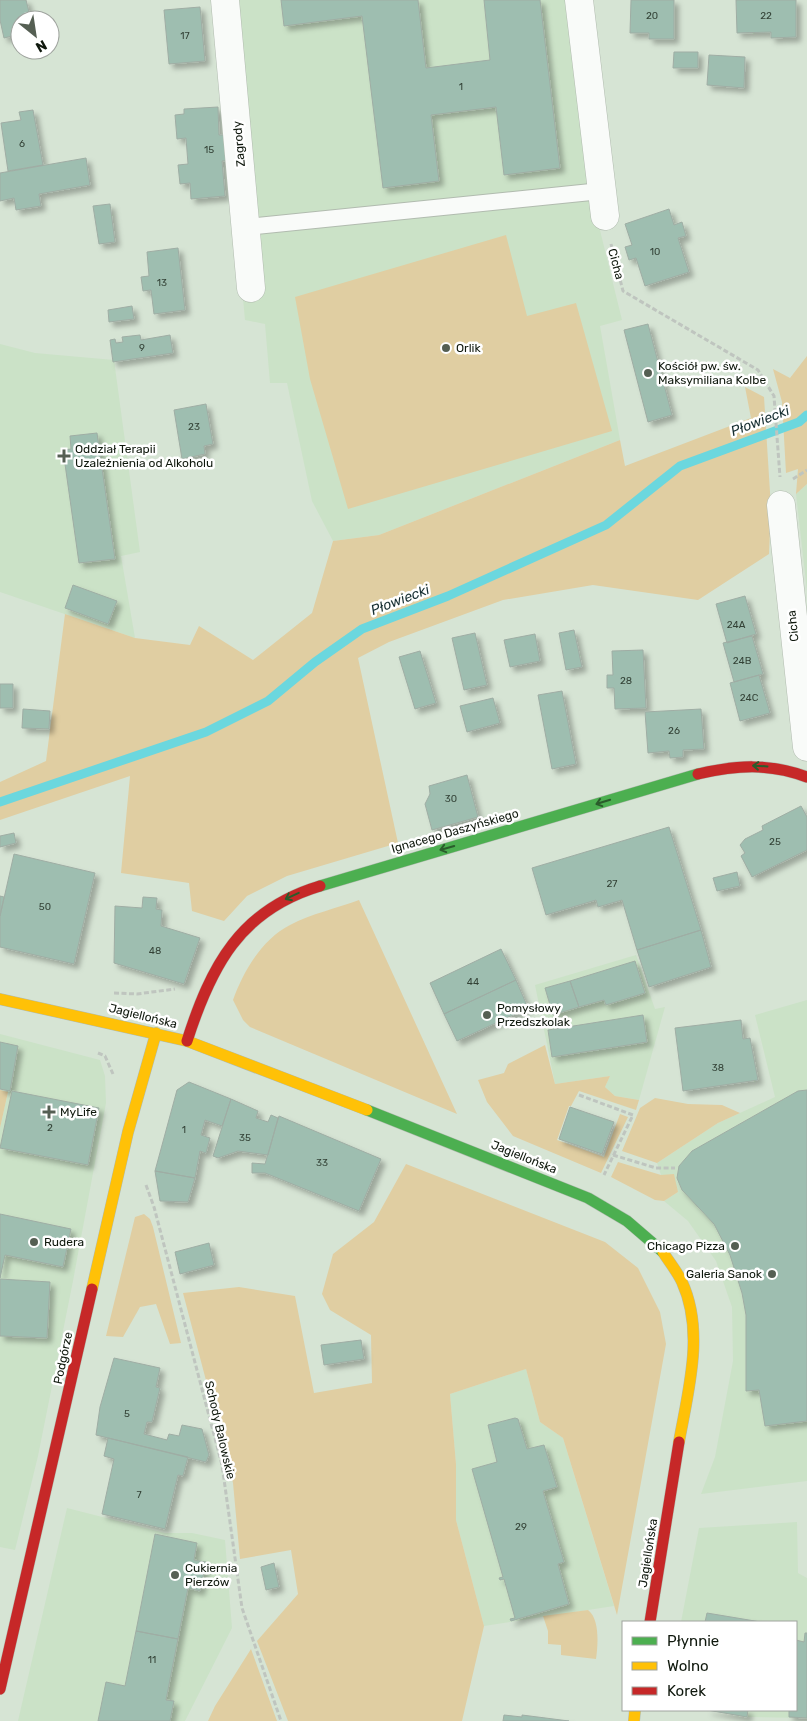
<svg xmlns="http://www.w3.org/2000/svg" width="807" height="1721" font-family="Rubik,sans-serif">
<defs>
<filter id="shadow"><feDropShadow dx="4.5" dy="4.5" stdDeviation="2.5" flood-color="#0004"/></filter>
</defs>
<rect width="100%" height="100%" fill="#d6e4d4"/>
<path fill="#cbe2c7" d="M216,0H566L586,173L622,320L600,326L620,440L379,535L333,541L312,501L287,383H270L265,324L245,320Z
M0,344L35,353L114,360L140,552L121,556L135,638L0,592Z
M807,484V591L796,494Z
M636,955L655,1009L665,1007L639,1100L615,1096L605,1087L610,1076L555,1084L535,985Z
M807,1000V1481L701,1494L715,1457L733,1361L732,1307L716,1261L688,1221L664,1201L678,1192L661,1175L657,1163L718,1123L775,1097L755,1015Z
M0,1034L100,1060L105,1076L106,1103L73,1281L38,1456L15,1550L0,1547V1128L8,1092L0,1090Z
M526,1369L540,1422L563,1438L614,1606L484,1626L456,1520V1464L450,1394Z
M67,1508L165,1533H192L225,1540L232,1628L185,1721H18Z
M797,1522L798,1573L807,1578V1718L747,1717L707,1710H796V1622H681L699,1528Z"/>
<path fill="#e0cea2" d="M506,235L527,316L576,303L612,431L348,509L310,379L295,297Z
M807,356V484L796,494L798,469L786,473L782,402L773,369L790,378Z
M745,387L764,397L771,508L769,554L698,600L593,585L503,600L389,642L358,658L398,843L287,876L247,896L224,921L192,911L189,883L121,873L130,776L0,820V782L46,761L65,614L135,638L190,645L199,626L253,660L312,613L333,541L379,535L620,440L625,466L751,418Z
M359,900L457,1114L250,1027L243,1020L233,1000C243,972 262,939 290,925C311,914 337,908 359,900Z
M545,1045L555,1084L610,1076L605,1087L615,1096L639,1100L636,1110L579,1091L571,1106H569L557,1140L604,1157L620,1114L628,1117L601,1173L513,1136L487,1102L478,1080L504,1073L508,1064Z
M0,1090L8,1092L0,1128Z
M655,1098L688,1104L722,1105L740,1113L718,1123L657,1163L622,1151L640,1108Z
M618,1162L661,1175L674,1174L678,1192L664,1201L655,1200L611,1177Z
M406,1164L605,1242L638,1268L660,1312L666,1344L617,1615L563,1438L540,1422L526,1369L450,1394L456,1464V1520L484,1626L462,1721H288L257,1641L298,1594L291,1550L240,1559L233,1483L183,1293L239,1287L295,1296L314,1393L372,1383L371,1335L330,1310L322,1294L333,1254L374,1222Z
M144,1214L150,1219L153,1227L181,1343L170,1344L156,1304L140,1307L123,1337L106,1336L135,1217Z
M588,1610C600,1619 598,1645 596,1659L561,1655V1645L548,1644V1631L543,1616Z
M251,1649L277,1721H208L215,1706Z"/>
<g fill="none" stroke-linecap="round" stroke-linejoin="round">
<path stroke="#6bd7de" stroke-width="9" d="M0,802L206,732L268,701L315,662L362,629L448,596L606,525L680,466L799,422L807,415"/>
</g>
<path fill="#9ebeb0" stroke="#9fada4" filter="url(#shadow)" d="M0,0H26L31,20H20V34L4,38L0,20Z
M281,0H418L426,68L490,60L484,0H540L560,168L504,175L496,107L431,115L439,181L383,188L362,16L284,26Z
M631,0H674V39H649V33H630Z
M736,0H796V37L771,38V32L737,33Z
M200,7L205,61L169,64L164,10Z
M674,52H698V68H673Z
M709,55L745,57L744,88L707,85Z
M218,107L219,135H229L231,160L222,161L225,196L191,199L190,183L180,184L178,165L188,164L186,138L177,139L175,115L184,114V109Z
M33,110L43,165L8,171L1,123L21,120L19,112Z
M86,158L90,185L39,194L41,206L16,210L14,198L0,201V173Z
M110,204L115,242L99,244L93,206Z
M669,209L674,225L682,222L686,236L678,238L689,272L645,286L636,258L629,260L625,247L632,245L625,224Z
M178,248L185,310L154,314L151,290L143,291L141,277L149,276L147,252Z
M132,306L134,319L109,322L108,310Z
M648,324L672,415L648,422L624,330Z
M140,335L141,340L170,335L173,353L113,362L110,340L115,339L116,343L123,342L122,337Z
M206,404L213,444L204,446L205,454L182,459L174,410Z
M97,433L115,559L79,563L63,450L71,449L70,436Z
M73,585L117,601L108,624L65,608Z
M745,596L756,634L727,643L716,604Z
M574,630L582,667L566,670L559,633Z
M475,633L487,685L464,690L452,638Z
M535,634L540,661L510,667L504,640Z
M752,636L763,674L734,682L723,643Z
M643,650L646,708L615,709L614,688H607V675H613L612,651Z
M420,651L436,703L415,709L399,657Z
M759,675L770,713L740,721L730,683Z
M0,684H13V708H0Z
M562,691L576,764L552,769L538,695Z
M493,698L500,723L467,732L460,706Z
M23,709L50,711L49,729L22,728Z
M701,709L704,749L683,750V757L670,758L669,751L648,753L645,712Z
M467,775L478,817L432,830L425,804L430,794L429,786Z
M801,806L807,817V850L752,877L741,856L745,853L740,845L745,839L763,830L762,826Z
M669,827L701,930L637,950L622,900L598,907L596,900L546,915L532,868Z
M14,833L16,843L0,847V836Z
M14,854L95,873L74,964L0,947V916Z
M737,872L740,886L717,891L713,878Z
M0,896L4,897L0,916Z
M143,897L157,898L156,909L162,910L161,926L200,938L184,984L114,963L115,906L142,908Z
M701,930L711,967L649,987L637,950Z
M501,949L516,980L444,1014L430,983Z
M635,961L645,993L606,1005L604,1000L579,1007L570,981Z
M516,980L528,1008L457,1041L444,1014Z
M570,981L579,1007L553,1015L545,988Z
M643,1015L647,1042L552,1057L548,1030Z
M741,1020L743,1039L750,1038L758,1080L683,1091L675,1028Z
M0,1042L18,1046L10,1091L0,1089Z
M189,1082L231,1099L222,1126L205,1120L201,1135L210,1138L206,1153L200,1151L195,1178L155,1171L177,1090Z
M807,1090V1421L765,1426L759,1390L746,1391V1315L742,1293L730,1255L714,1224L682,1190L677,1178L679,1166L692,1151L798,1091Z
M12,1091L99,1108L88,1165L0,1148Z
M231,1099L258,1111L256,1118L268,1122L271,1115L278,1118L268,1155L238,1151L218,1158L213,1156Z
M570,1107L614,1122L602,1154L559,1139Z
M279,1116L381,1159L359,1211L265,1173H252V1163L265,1164Z
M155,1171L195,1178L188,1202L160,1201Z
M0,1214L71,1229L63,1267L5,1255L0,1278Z
M209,1243L214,1265L180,1274L175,1252Z
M0,1279L50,1282L47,1338L0,1336Z
M361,1340L364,1359L324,1365L321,1345Z
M114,1358L160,1368L156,1387L160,1388L152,1422H147L144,1434L167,1440L169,1434L179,1436L182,1425L202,1429L209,1455L206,1462L96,1435L100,1407Z
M515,1418L518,1419L527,1449L544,1445L557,1487L543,1491L564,1562L558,1564L569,1604L511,1621L510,1619L515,1618L504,1579L500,1580L499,1578L503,1577L472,1469L497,1462L488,1425Z
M108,1438L188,1457L183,1476L178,1475L165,1529L102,1514L114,1459L104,1456Z
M155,1534L197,1543L194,1560L206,1562L200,1591L188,1588L178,1639L136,1631Z
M274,1563L279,1587L266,1590L261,1567Z
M707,1613L761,1622H705Z
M136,1631L178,1639L166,1700L174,1701L170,1721H98L106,1682L125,1686Z
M805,1633H807V1718L789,1717V1710H796V1640L804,1642Z
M707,1710H748L747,1717Z
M504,1715L522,1717V1715L569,1721H503Z"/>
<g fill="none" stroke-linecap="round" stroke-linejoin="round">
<defs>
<path id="lane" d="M246,227L601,191"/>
<path id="street" d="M225,0L251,288
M579,0L605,216
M781,505L807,747"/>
<path id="fast" d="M320,886L698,774
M367,1110L588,1198L627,1221L663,1252"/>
<path id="slow" d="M0,999L187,1041L367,1110
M663,1252C669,1262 677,1271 682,1282C705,1332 688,1391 679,1442
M92,1289L128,1132L156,1033
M634,1721L635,1710"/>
<path id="jam" d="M698,774C737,765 769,763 807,777
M187,1041C211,966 240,910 320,886
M650,1622L679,1442
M0,1689L92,1289"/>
</defs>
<use href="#lane" stroke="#b1bbaf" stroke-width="18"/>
<use href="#street" stroke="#b1bbaf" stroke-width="29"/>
<use href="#fast" stroke="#b1bbaf" stroke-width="12"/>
<use href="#slow" stroke="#b1bbaf" stroke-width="12"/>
<use href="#jam" stroke="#b1bbaf" stroke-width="12"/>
<path stroke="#bfc5bf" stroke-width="3" stroke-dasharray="5 2.5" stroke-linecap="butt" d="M611,244L623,291L758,370L774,396L780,477
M793,479L807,470
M114,993L137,994L175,989
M98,1053L105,1056L113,1074
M579,1095L633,1115L604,1175
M613,1155L656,1168H675
M146,1185L154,1207L222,1465L242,1608L281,1721"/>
<use href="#lane" stroke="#f9fbf9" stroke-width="16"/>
<use href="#street" stroke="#f9fbf9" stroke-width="28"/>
<use href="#fast" stroke="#4caf50" stroke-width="11"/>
<use href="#slow" stroke="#ffc107" stroke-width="11"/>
<use href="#jam" stroke="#c62828" stroke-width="11"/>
</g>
<defs><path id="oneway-shaft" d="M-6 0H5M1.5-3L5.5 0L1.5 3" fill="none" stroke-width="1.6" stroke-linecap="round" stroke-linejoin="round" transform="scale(1.25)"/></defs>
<g stroke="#2a5c2b">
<use href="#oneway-shaft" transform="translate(760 766) rotate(-177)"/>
<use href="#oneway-shaft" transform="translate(603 802) rotate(163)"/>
<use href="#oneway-shaft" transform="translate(447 848) rotate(164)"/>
<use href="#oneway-shaft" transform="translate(292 896) rotate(155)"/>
</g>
<g fill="#555f53" stroke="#fff" stroke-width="2">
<circle cx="446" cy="348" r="5"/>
<circle cx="648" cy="373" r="5"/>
<path d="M61.5 448.5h5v5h5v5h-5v5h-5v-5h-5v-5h5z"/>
<circle cx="487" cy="1015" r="5"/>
<path d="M46.5 1104.5h5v5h5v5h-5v5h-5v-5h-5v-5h5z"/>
<circle cx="34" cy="1242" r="5"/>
<circle cx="735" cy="1246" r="5"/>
<circle cx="772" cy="1274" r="5"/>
<circle cx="175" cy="1575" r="5"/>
</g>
<g text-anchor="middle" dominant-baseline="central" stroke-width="5" stroke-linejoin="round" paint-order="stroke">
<g font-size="10" fill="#334236">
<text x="652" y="16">20</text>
<text x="766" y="16">22</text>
<text x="185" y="36">17</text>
<text x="461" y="87">1</text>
<text x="22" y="144">6</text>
<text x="209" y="150">15</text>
<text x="655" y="252">10</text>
<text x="162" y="283">13</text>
<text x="142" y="348">9</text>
<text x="194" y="427">23</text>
<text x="736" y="625">24A</text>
<text x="742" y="661">24B</text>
<text x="626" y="681">28</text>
<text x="749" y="698">24C</text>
<text x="674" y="731">26</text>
<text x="451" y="799">30</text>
<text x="775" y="842">25</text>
<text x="612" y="884">27</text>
<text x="45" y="907">50</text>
<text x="155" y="951">48</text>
<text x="473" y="982">44</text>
<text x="718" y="1068">38</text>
<text x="50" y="1128">2</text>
<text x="184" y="1130">1</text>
<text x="245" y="1138">35</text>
<text x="322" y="1163">33</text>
<text x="127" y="1414">5</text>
<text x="139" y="1495">7</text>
<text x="521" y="1527">29</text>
<text x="152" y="1660">11</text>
</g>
<g font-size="12" fill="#0f180d" stroke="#fff">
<text transform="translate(239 144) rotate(-95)">Zagrody</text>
<text transform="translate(616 264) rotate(75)">Cicha</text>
<text transform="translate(793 626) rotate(-96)">Cicha</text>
<text transform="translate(455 831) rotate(-16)">Ignacego Daszyńskiego</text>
<text transform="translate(143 1016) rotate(14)">Jagiellońska</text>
<text transform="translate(524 1157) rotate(22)">Jagiellońska</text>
<text transform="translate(63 1358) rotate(-78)">Podgórze</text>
<text transform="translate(220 1430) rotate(77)">Schody Balowskie</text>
<text transform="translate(648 1553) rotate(-81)">Jagiellońska</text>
</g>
<g font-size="12" fill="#0f180d" stroke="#fff" text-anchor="start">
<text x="456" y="348">Orlik</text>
<text x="658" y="366">Kościół pw. św.<tspan x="658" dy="14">Maksymiliana Kolbe</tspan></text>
<text x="75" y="449">Oddział Terapii<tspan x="75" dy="14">Uzależnienia od Alkoholu</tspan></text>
<text x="497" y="1008">Pomysłowy<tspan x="497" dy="14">Przedszkolak</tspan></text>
<text x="60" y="1112">MyLife</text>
<text x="44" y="1242">Rudera</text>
<text x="725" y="1246" text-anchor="end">Chicago Pizza</text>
<text x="762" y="1274" text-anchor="end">Galeria Sanok</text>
<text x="185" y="1568">Cukiernia<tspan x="185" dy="14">Pierzów</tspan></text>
</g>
<g font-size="14" font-style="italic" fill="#162e31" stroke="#fff">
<text transform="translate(760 421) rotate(-21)">Płowiecki</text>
<text transform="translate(400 600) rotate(-21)">Płowiecki</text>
</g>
</g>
<rect x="622" y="1621" width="175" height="90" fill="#ffffff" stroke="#9fa39e"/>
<rect x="632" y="1637" width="25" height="8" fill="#4caf50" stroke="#9fa39e"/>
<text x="667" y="1646" font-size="15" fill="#0f180d">Płynnie</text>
<rect x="632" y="1662" width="25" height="8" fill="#ffc107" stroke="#9fa39e"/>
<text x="667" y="1671" font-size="15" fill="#0f180d">Wolno</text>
<rect x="632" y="1687" width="25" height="8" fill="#c62828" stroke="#9fa39e"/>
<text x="667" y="1696" font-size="15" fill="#0f180d">Korek</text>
<g transform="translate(35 35) rotate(150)"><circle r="24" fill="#ffffff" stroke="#9fa39e"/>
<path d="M0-4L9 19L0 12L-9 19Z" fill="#555f53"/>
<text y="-8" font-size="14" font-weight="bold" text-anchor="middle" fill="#0f180d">N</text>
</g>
</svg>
